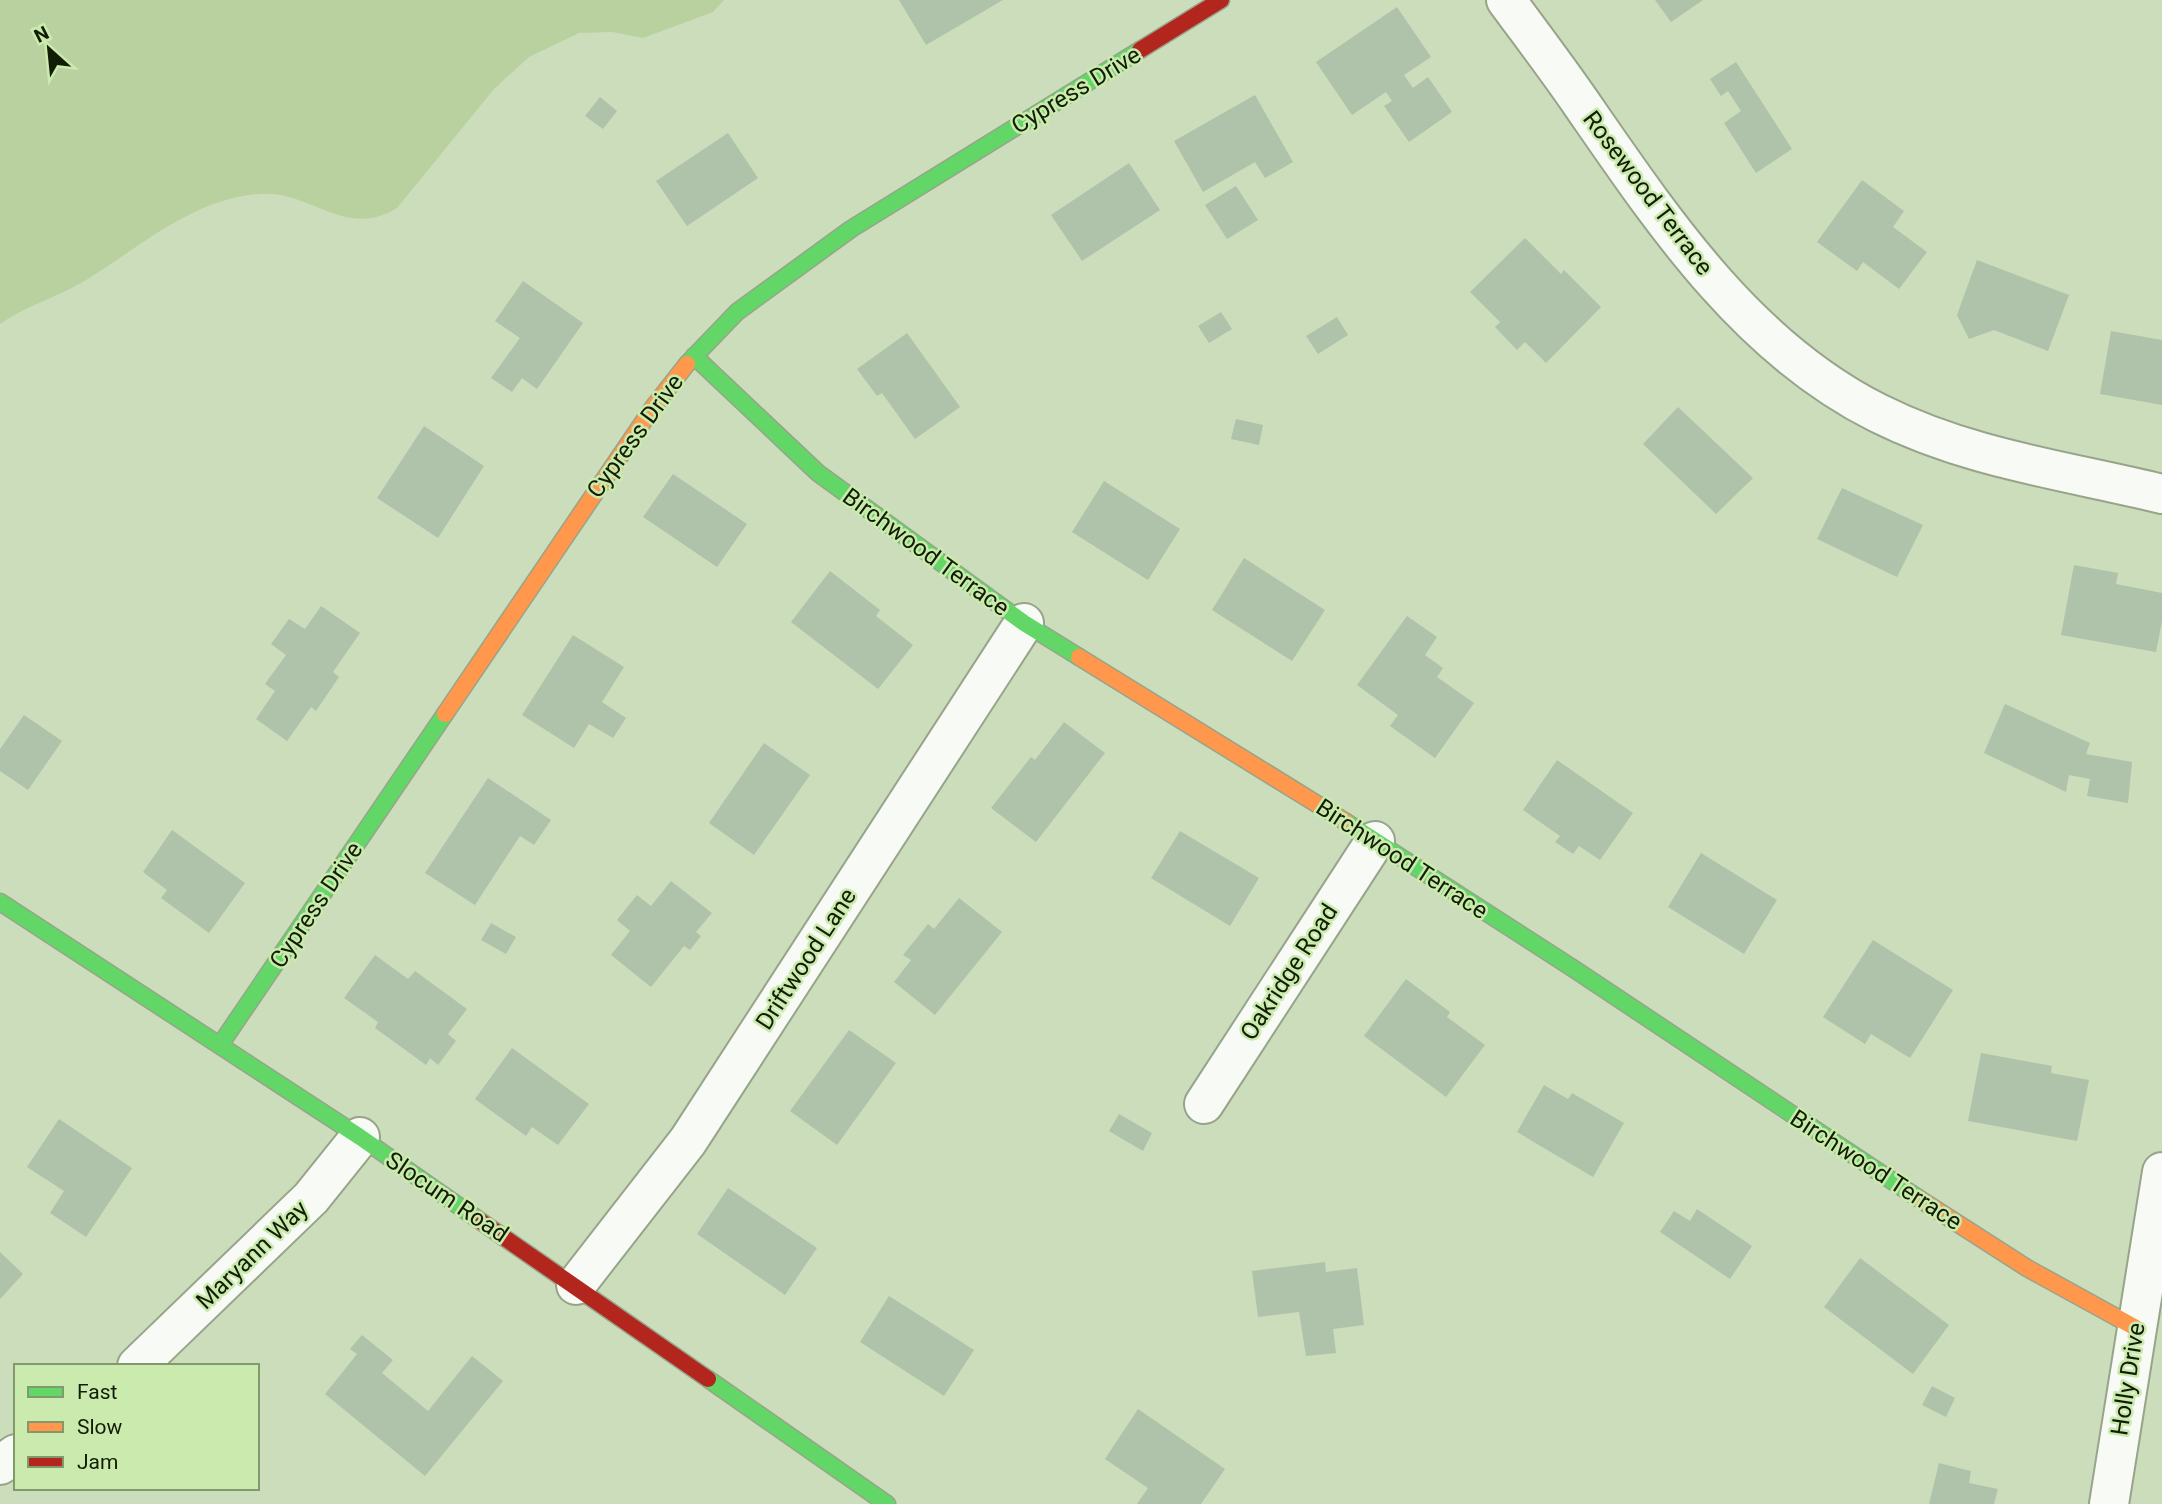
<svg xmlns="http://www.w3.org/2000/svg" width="2162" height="1504" font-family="Roboto,sans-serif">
<rect width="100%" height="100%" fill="#ccddbc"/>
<path fill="#b8d19e" d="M0,0H724L713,12L643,38L612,32L579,33L529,57L494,89L397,208C345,240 311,190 260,194C192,198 137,250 81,283C55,298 24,307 0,324Z"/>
<path fill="#afc2aa" d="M899,0H1003L926,45Z
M1655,0H1703L1671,22Z
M1397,7L1431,57L1404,75L1413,88L1428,77L1452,112L1409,142L1384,106L1392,101L1386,92L1352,115L1316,62Z
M1736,62L1792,149L1756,173L1724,123L1741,111L1728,91L1721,96L1710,79Z
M1255,95L1293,162L1265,178L1255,162L1203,192L1174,141Z
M600,97L617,111L603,129L585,116Z
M728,133L758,178L687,226L656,181Z
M1129,163L1160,210L1082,261L1051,215Z
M1862,180L1904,211L1893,227L1927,252L1899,289L1863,262L1857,271L1817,242Z
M1236,186L1258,220L1227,239L1205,205Z
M1525,238L1561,274L1564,270L1601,307L1546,363L1525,342L1517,350L1495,327L1500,322L1470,292Z
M1977,260L2069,295L2048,351L1994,330L1969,339L1957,315Z
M523,281L583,323L537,389L522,378L512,392L491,378L520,338L495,321Z
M1221,312L1232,329L1209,343L1198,326Z
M1337,317L1348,335L1318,354L1306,336Z
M2111,331L2162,340V405L2100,394Z
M907,333L960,407L915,439L882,393L877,396L857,369Z
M1678,407L1753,478L1716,514L1643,444Z
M1236,419L1263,425L1259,445L1231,439Z
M424,426L484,466L438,538L377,498Z
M673,474L747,524L717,567L643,517Z
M1104,481L1180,529L1148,580L1072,532Z
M1842,488L1923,525L1897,577L1817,539Z
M1244,558L1325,610L1292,661L1212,610Z
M2074,565L2118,573L2116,584L2162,593V621L2156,652L2061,635Z
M830,571L880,610L876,616L913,645L878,689L791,622Z
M321,606L360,633L333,672L339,677L316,711L311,707L287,741L256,719L275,691L265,684L286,655L271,644L289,619L305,629Z
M1407,616L1437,637L1425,655L1443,668L1437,677L1474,703L1435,758L1390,726L1398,715L1357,685Z
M573,635L624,667L602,702L626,718L613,738L589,724L574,748L522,715Z
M2005,704L2090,743L2086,754L2132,762L2128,803L2087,796L2090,779L2069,775L2066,792L1984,753Z
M24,715L62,741L28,790L0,771V749Z
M1064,722L1105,753L1036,842L991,808L1031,757L1035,760Z
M764,743L810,775L754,855L709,823Z
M1557,760L1633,813L1600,860L1579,846L1573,854L1555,842L1560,836L1523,810Z
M488,778L551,820L534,845L520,836L475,905L425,873Z
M172,830L245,883L209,933L161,898L167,890L143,872Z
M1180,831L1259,878L1230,926L1151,878Z
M1701,853L1777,900L1744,954L1668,907Z
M671,881L712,913L696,932L701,936L690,950L684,946L651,987L611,955L630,931L617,920L637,895L651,906Z
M959,898L1002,932L935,1015L894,982L911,960L903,955L928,924L934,929Z
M491,923L516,937L506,954L481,940Z
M1873,940L1953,990L1910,1058L1871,1034L1865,1044L1823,1017Z
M375,955L408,979L415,971L467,1009L448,1034L456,1041L438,1065L430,1058L426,1065L375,1028L378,1022L344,998Z
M1406,979L1450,1012L1447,1017L1485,1045L1446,1097L1364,1036Z
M849,1030L896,1063L837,1145L790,1111Z
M512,1048L589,1104L558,1145L532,1127L526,1136L475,1099Z
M1981,1053L2052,1066L2051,1073L2089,1080L2077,1141L1968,1121Z
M1544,1085L1568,1099L1572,1093L1624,1123L1593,1177L1517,1132Z
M1119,1114L1152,1133L1143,1151L1109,1131Z
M59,1119L132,1168L86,1237L50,1213L64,1191L27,1167Z
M728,1188L817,1248L785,1295L697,1234Z
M1697,1209L1752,1246L1730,1279L1660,1232L1674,1211L1690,1221Z
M0,1252L23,1274L0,1299Z
M1860,1258L1949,1325L1913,1374L1824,1307Z
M1325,1262L1326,1272L1357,1268L1364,1325L1333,1329L1336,1353L1306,1356L1299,1312L1258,1317L1252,1271Z
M889,1296L974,1350L944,1396L860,1342Z
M362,1335L393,1360L382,1373L428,1411L472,1356L503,1381L425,1476L325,1394L357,1354L350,1349Z
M1932,1386L1955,1398L1946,1417L1922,1405Z
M1138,1409L1225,1469L1201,1504H1137L1148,1488L1105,1459Z
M1939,1463L1971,1471L1969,1483L1998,1489L1994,1504H1929Z"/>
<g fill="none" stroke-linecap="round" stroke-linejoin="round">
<defs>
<path id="street" d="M1506,0C1531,34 1557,68 1581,103C1662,220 1746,347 1878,413C1970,459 2064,470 2162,494
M1204,1104L1375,841
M576,1285L688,1141L1024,623
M137,1366L311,1198L360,1137
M0,1465L16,1454
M2109,1504L2162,1172"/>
<path id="fast" d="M694,356L818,473L1024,623L1079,657
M687,364L737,312L851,229L1140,50
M1346,822L1574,969L1918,1198
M0,902L360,1137L476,1218
M220,1045L445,714
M708,1379L887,1504"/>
<path id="slow" d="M1079,657L1346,822
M445,714L654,406L687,364
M1918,1198L2027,1268L2136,1328"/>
<path id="jam" d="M1140,50L1221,0
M476,1218L708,1379"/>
</defs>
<use href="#street" stroke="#97a48a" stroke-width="42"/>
<use href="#fast" stroke="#97a48a" stroke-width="19"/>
<use href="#slow" stroke="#97a48a" stroke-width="19"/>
<use href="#jam" stroke="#97a48a" stroke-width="19"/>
<use href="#street" stroke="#f7faf5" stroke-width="38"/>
<use href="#fast" stroke="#63d668" stroke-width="16"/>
<use href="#slow" stroke="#ff974d" stroke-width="16"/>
<use href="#jam" stroke="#b3261e" stroke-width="16"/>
</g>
<g text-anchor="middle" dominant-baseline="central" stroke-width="5" stroke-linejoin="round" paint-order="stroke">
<g font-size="24" fill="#121d06" stroke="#cbebae">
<text transform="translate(1076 90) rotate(-31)">Cypress Drive</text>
<text transform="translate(1648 193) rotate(53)">Rosewood Terrace</text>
<text transform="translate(635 436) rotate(-54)">Cypress Drive</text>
<text transform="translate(926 552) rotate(36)">Birchwood Terrace</text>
<text transform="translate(1402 859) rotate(33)">Birchwood Terrace</text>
<text transform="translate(316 905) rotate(-56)">Cypress Drive</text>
<text transform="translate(806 959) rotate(-57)">Driftwood Lane</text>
<text transform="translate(1289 972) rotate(-57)">Oakridge Road</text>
<text transform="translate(1876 1170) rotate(33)">Birchwood Terrace</text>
<text transform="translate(447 1197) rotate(34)">Slocum Road</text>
<text transform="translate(252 1255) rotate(-44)">Maryann Way</text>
<text transform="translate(2128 1379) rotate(-81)">Holly Drive</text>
</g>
</g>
<rect x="14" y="1364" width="245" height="126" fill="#cbebae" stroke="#81996b" stroke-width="2"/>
<rect x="28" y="1387" width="35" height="10" fill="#63d668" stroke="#81996b" stroke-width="2"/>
<text x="77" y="1399" font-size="21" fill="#121d06">Fast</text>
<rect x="28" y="1422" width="35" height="10" fill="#ff974d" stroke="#81996b" stroke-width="2"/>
<text x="77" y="1434" font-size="21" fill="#121d06">Slow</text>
<rect x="28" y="1457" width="35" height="10" fill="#b3261e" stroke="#81996b" stroke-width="2"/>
<text x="77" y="1469" font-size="21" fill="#121d06">Jam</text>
<g transform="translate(49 49) rotate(333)" stroke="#cbebae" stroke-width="5" paint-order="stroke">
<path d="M0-5L12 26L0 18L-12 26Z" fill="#121d06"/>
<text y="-10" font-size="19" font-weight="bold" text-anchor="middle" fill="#121d06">N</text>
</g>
</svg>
